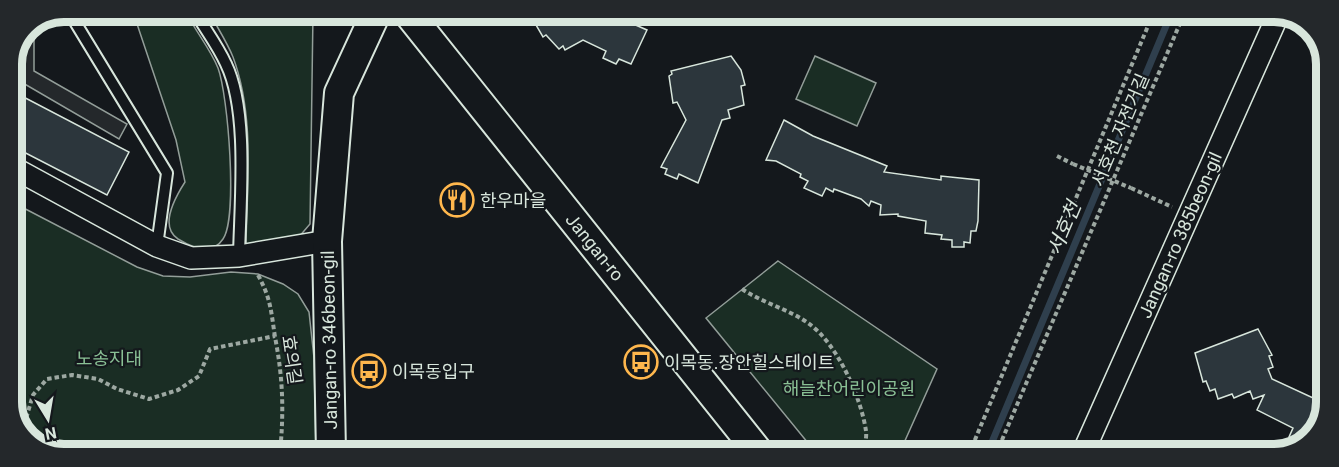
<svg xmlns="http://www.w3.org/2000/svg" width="1339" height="467" font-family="Roboto,'Noto Sans KR',sans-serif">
<rect width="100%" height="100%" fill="#14181c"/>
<path fill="#1a2d24" stroke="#939e99" stroke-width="1.5" d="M133,12H186C195,31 210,48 218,68C228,95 238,217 223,239C212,256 191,247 178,239C158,226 176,196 185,182L176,140Z
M209,12L313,13L310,224L298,238L246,245C247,183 255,116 233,57C227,42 217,27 209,12Z
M815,56L876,83L857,126L796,99Z
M12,202L137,267L163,276L190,277L231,272L258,274L283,284L298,294L309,312L314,358L316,453L48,452L23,435L12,406Z
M778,261L937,369L899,454H817L706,318Z"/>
<path fill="#24282b" stroke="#939e99" stroke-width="1.5" d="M34,25V71L127,124L119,139L16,79L15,55L28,27Z"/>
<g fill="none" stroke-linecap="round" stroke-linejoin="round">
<path stroke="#2f3f4d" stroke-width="7" d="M987,454L1171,14"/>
</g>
<path fill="#2c363c" stroke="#d8e6dc" stroke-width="1.5" d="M529,13H608L647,30L631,64L619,59L616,64L603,58L606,51L583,40L565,50L563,46L559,49L546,35L543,37Z
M731,56L741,70L745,85L741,86L744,105L728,110L730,118L722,120L698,183L679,174L677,179L665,174L667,169L661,167L686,120L677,102L673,103L669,76L672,74L671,71Z
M1327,77V108H1326L1318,80Z
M12,91L129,152L107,195L12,146Z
M784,120L813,136L887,166L884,172L941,180V176L979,180L978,221L976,231H971L970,243L964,242V247H952V240L941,239L942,235L925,233L926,221L898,216V214L880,215L881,205L871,201L869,206L861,199L834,189L833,192L826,188L822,196L804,188L808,181L800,177L801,174L776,161L766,160Z
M1258,329L1272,355L1269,356L1273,367L1268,369L1272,379L1324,403V419L1306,444L1303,445L1289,437L1293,428L1257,410L1264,395L1253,399L1250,391L1234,398L1232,394L1218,399L1215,389L1210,391L1206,381L1203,382L1195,353Z"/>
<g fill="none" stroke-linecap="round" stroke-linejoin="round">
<defs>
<path id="lane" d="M69,12L167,173L157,246
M195,12C205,29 218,46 226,64C249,111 240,203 239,256"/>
<path id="street" d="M12,167L157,246L191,258L239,256L327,241
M1082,455L1278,15"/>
<path id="secondary" d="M408,13L760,454
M331,453L327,241L339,93L376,13"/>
</defs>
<use href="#lane" stroke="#d8e6dc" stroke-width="14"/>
<use href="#street" stroke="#d8e6dc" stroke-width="24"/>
<use href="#secondary" stroke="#d8e6dc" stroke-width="32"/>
<path stroke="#9da8a2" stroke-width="4" stroke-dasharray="4.5 3" stroke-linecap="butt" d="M1057,156L1073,164
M1131,188L1172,207
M258,275C271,299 271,311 275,337C283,378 284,411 280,453
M742,289C763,303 788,309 808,323C837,343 861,397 866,431C867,439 864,447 863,454
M22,432L33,395L47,379L72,375L98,379L117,389L149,399L178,390L199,376L210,349L275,336
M969,454L1153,14
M996,454L1184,14"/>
<use href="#lane" stroke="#14181c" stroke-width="10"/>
<use href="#street" stroke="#14181c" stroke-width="21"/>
<use href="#secondary" stroke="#14181c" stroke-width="28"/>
<path stroke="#9da8a2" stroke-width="4" stroke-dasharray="4.5 3" stroke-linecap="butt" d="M1073,164L1131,188"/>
</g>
<defs>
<symbol id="restaurant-ring" viewBox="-11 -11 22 22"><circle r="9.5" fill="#14181c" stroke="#ffb74d" stroke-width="1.5"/><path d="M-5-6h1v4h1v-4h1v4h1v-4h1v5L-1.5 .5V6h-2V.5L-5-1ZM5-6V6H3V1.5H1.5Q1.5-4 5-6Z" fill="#ffb74d"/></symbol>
<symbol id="bus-ring" viewBox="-11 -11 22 22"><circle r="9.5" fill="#14181c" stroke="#ffb74d" stroke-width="1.5"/><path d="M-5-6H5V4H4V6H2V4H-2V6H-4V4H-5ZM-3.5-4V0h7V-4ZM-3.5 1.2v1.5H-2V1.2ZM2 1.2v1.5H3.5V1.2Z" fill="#ffb74d"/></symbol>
</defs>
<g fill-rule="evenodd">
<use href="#restaurant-ring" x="438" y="181" width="38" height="38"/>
<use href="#bus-ring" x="622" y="343" width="38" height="38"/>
<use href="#bus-ring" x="350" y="352" width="38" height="38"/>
</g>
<g text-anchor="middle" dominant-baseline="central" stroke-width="4.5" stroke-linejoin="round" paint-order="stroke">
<g font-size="18" fill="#d8e6dc" stroke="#14181c">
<text transform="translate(1120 130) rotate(-67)">서호천 자전거길</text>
<text transform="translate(1180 235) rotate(-66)">Jangan-ro 385beon-gil</text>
<text transform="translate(595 247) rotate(51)">Jangan-ro</text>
<text transform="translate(329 340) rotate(-91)">Jangan-ro 346beon-gil</text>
<text transform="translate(292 360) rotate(82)">효의길</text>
</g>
<g font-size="18" fill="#d8e6dc" stroke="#14181c" text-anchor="start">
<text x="480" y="200">한우마을</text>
<text x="664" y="362">이목동.장안힐스테이트</text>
<text x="392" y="371">이목동입구</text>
</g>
<g font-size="18" fill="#8ac095" stroke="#14181c">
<text x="109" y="358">노송지대</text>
<text x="849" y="388">해늘찬어린이공원</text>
</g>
<g font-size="20" font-style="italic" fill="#d8e6dc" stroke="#14181c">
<text transform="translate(1064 228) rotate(-67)">서호천</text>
</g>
</g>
<path d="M0 0H1339V467H0ZM64 22H1274A42 42 0 0 1 1316 64V402A42 42 0 0 1 1274 444H64A42 42 0 0 1 22 402V64A42 42 0 0 1 64 22Z" fill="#24282b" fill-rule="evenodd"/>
<path fill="none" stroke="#d8e6dc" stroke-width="8" d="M64 22H1274A42 42 0 0 1 1316 64V402A42 42 0 0 1 1274 444H64A42 42 0 0 1 22 402V64A42 42 0 0 1 64 22Z"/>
<g transform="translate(48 419) rotate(169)" stroke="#14181c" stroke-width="4.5" paint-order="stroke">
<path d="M0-4.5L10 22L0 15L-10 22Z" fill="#d8e6dc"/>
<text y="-9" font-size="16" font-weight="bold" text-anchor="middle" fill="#d8e6dc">N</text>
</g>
</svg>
